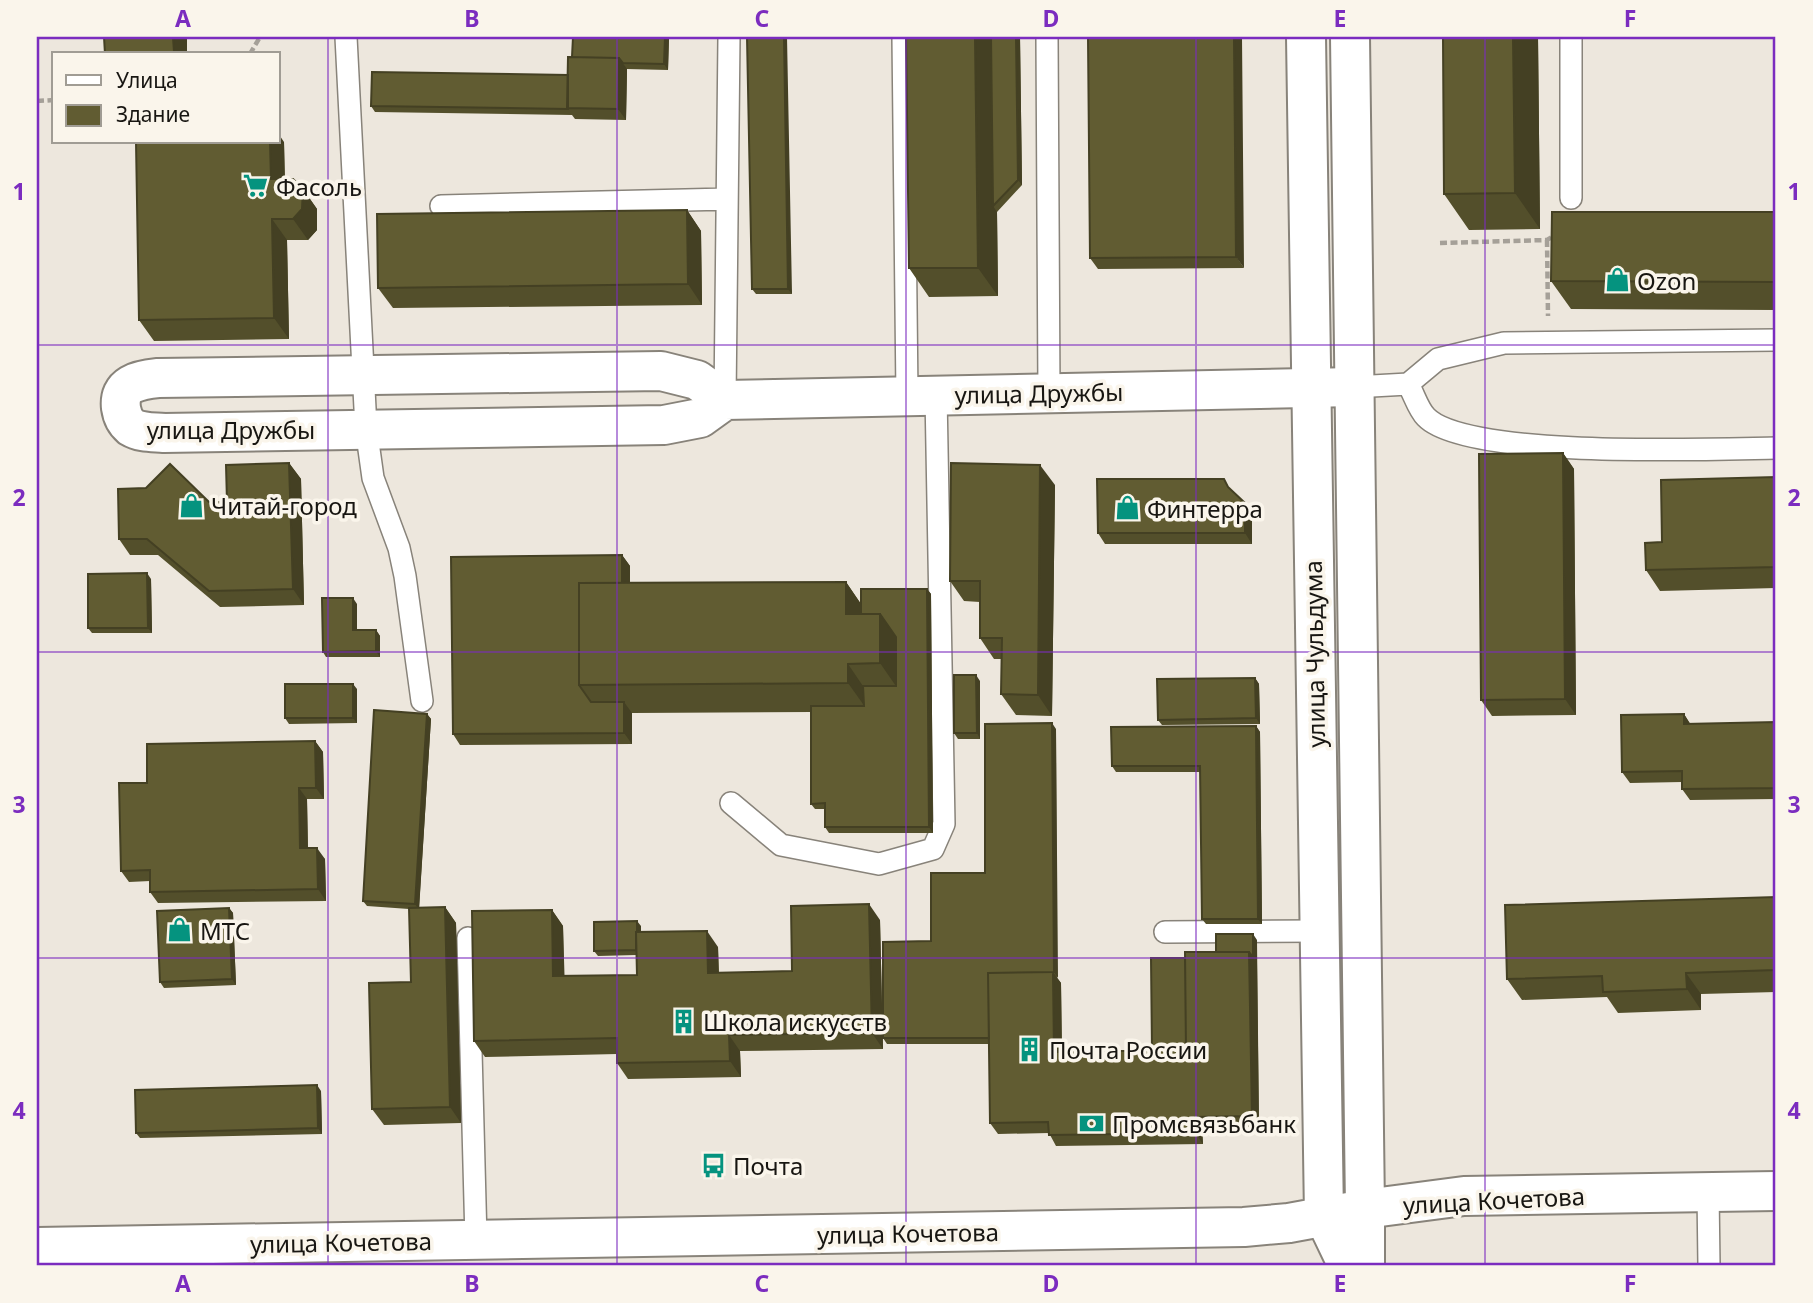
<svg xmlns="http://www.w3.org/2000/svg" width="1813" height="1303" font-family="'Noto Sans',sans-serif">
<rect width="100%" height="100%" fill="#ede7dd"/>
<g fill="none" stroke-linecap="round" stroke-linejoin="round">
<defs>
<path id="service" d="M346,37L366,428L373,478L399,548L405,576L422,701
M903,37L907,396
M1047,37L1049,393
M1571,198V37
M441,206L727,199
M1408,384C1414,394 1418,409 1426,417C1466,459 1713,449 1776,448
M1354,387L1408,384L1438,359L1504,343L1776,340
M725,400L729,37
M731,803L781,845L879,864L933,849L944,824L936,395
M1165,932L1319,931
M468,938L476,1240
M1708,1192L1709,1266"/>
<path id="minor" d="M725,400L697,380L661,371L158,378C138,380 118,384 121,408C122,415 125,422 131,427C141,433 153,432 164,433L664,425L700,418L725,400L1354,387
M1365,1209V1266
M1324,1216L1348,1266"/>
<path id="secondary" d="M1306,37L1324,1216
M1350,37L1365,1209
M37,1247L1244,1227L1289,1223L1365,1209L1464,1196L1776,1191"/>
</defs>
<use href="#service" stroke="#88837a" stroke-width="24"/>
<use href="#minor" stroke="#88837a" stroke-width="42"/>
<use href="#secondary" stroke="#88837a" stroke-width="42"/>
<path stroke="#a5a098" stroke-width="4.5" stroke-dasharray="7 3.5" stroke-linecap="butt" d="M1775,37L1776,44
M250,54L260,37
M37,101L54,100
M1547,240L1548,316
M1440,243L1547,240L1555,235"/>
<use href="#service" stroke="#fff" stroke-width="21"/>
<use href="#minor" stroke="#fff" stroke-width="38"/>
<use href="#secondary" stroke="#fff" stroke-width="38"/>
</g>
<path fill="#534f2b" d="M104,37H187V54H105Z
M573,37H669L668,70L627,69L626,120L575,119L572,115L375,112L371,106L568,75L572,57Z
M747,37L792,294H756L752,289Z
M906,37H1020L1022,185L997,212L998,296L929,297L909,268Z
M1088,37L1244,268L1098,269L1090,258Z
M1443,37H1538L1540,229L1469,230L1444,194Z
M284,142L285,179L303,189L317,209V230L308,240H287L289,339L154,341L139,320Z
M687,210L701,231L702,305L393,308L378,288Z
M1776,212V310L1571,309L1551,281Z
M1563,453L1574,469L1576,715L1492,716L1481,700Z
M289,463L301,479L304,605L220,607L158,555H130L119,539L209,502H227Z
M1776,477V588L1660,591L1646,570L1662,542Z
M1055,485L1052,716L1016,715L1001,694L1002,659H994L980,638V602L964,601L950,581Z
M1233,491L1245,503L1252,514V544H1105L1098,533Z
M622,555L630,566V583L846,582L861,604L927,589L931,594L933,833H829L825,827V809H815L811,804V712L632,713V744L460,745L453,734Z
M151,579L152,633H92L88,628Z
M357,604V630H376L380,636V657H326L323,652Z
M1255,678L1259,684L1260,724L1162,725L1158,720Z
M980,681V739H958L954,733Z
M357,689V723L289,724L285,718Z
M427,714L431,719L419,908L445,907L456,923L461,1123L384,1125L372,1109L411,982L409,909L367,906L363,901Z
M1684,714L1690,724L1776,722V799L1690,800L1682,789V782L1630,783L1622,772Z
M1256,726L1260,732L1262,924H1206L1202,919L1201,772H1116L1112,766Z
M1056,729L1057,978L1061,983L1062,1052L1152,1050L1185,958L1216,952L1257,940L1259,1127L1202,1128L1203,1144L1056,1146L1049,1133L998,1134L990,1123L989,1044H887L883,1038L985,873Z
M315,741L323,752L324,799H307L308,848L325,859L326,901L158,903L150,892V881L129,882L121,871L147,783Z
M1776,897V992L1701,994V1010L1618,1013L1607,997L1522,1000L1507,979Z
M229,908L233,913L236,985L164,988L160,982Z
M552,910L563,926L564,976L637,975L636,955L598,956L594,951L641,926V932L718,947L719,973L792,971L880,920L883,1049L740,1051L741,1077L628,1079L617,1063V1054L485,1057L474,1041Z
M321,1091L322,1134L140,1138L136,1133Z"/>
<path fill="#444023" d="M173,37H187V54H175L174,52Z
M665,37H669L668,70L664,64Z
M784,37H787L792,294L788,289Z
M975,37H994L993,206L997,212L998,296L978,268Z
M1016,37H1020L1022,185L1018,180Z
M1234,37H1242L1244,268L1236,257Z
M1513,37H1538L1540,229L1515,193Z
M619,58L627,69L626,120L618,109Z
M278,133L284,142L285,200L271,179L270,142H278Z
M303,189L317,209V230L308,240L293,219Z
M687,210L701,231L702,305L688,284Z
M272,219L287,240L289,339L274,318Z
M1563,453L1574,469L1576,715L1565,699Z
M289,463L301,479L304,605L293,589Z
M1040,465L1055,485L1052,716L1038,695Z
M1245,503L1252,514V544L1245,533Z
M622,555L630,566V612L622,601Z
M147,573L151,579L152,633L148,628Z
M846,582L865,610V637L846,614Z
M927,589L931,594L933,833L929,827Z
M353,598L357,604V636L353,630Z
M880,614L899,642L900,692L880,663Z
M376,630L380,636V657L376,651Z
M848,664L867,692L868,711L848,683Z
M976,675L980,681V739L977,733Z
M1255,678L1259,684L1260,724L1256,718Z
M353,684L357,689V723L353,718Z
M624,702L632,713V744L624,733Z
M427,714L431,719L419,910L415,904Z
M1684,714L1691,725L1684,724Z
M1052,723L1056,729L1058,978L1054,972Z
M1256,726L1260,732L1262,924L1258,919Z
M315,741L323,752L324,799L316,788Z
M299,788L307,799L308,859L300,848Z
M317,848L325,859L326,901L318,889Z
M869,904L880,920L883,1049L872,1033Z
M445,907L456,923L461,1123L450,1107Z
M229,908L233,913L236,985L232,979Z
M552,910L563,926L565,992L553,976Z
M637,921L641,926V955L637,950Z
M707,931L718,947L719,989L708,973Z
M1253,934L1257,940V963L1253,957Z
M1249,952L1257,963L1259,1127L1252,1116Z
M1053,972L1061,983L1062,1063L1054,1052Z
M1686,973L1701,994V1010L1687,989Z
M729,1035L740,1051L741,1077L730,1061Z
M317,1085L321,1091L322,1134L318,1128Z
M1195,1117L1202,1128L1203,1144L1195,1133Z"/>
<path fill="#615c32" stroke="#444023" stroke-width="2" d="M104,37H173L174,52L105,54Z
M573,37H665L664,64L623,63L619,58L572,57Z
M747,37H784L788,289H752Z
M906,37H975L978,268H909Z
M991,37H1016L1018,180L993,206Z
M1088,37H1234L1236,257L1090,258Z
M1443,37H1513L1515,193L1444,194Z
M568,57L619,58L618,109L567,108Z
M372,72L568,75V109L371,106Z
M136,142H270L271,179H293L303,189L302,209L293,219H272L274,318L139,320Z
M687,210L688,284L378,288L377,214Z
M1552,212H1776V282L1551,281Z
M1563,453L1565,699L1481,700L1479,454Z
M289,463L293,589L209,591L147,539H119L118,489L146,488L170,464L209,502H227L226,465Z
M951,463L1040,465L1038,695L1001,694L1002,638H980V581H950Z
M1776,477V567L1646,570L1645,543L1662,542L1661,480Z
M1097,479H1224L1228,487L1245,503V533H1098Z
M622,555V583H579V685L591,702H624V733L453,734L451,557Z
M147,573L148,628H88V574Z
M846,582V614H880V663L848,664V683L579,685V583Z
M861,589H927L929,827H825V803L811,804V706H864L863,686H896V637L880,614H861Z
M322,598H353V630H376V651L323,652Z
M954,675H976L977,733H954Z
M1255,678L1256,718L1158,720L1157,679Z
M285,684H353V718H285Z
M374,710L427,714L415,904L363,901Z
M1684,714V724L1776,722V788L1682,789V771L1622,772L1621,715Z
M1052,723L1054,972L988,973L989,1038H883V942L931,941V873H985V724Z
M1256,726L1258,919H1202L1200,766H1112L1111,727Z
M315,741L316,788H299L300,848H317L318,889L150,892V870L121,871L119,783H147V744Z
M1776,897V970L1686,973L1687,989L1603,992L1602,976L1507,979L1505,905Z
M869,904L872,1033L729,1035L730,1061L617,1063V1038L474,1041L472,911L552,910L553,976L637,975L636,932L707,931L708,973L792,971L791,906Z
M445,907L450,1107L372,1109L369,983L411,982L409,908Z
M229,908L232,979L160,982L157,911Z
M637,921V932H636V950L594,951V922Z
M1216,934H1253V957L1249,952H1216Z
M1185,952H1249L1252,1116L1195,1117V1133L1049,1135L1048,1122L990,1123L988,973L1053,972L1054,1052L1186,1050Z
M1151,958H1185L1186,1050H1152Z
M317,1085L318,1128L136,1133L135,1090Z"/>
<path fill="none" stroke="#7b2cbf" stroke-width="2" stroke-opacity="0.55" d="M328,37V1266M617,37V1266M906,37V1266M1196,37V1266M1485,37V1266M37,345H1776M37,652H1776M37,958H1776"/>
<defs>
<symbol id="supermarket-bare" viewBox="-9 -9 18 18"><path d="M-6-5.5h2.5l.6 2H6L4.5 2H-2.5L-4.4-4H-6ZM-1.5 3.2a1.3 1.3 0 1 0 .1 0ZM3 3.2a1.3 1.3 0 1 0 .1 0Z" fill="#05937f" stroke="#faf5eb" stroke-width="2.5" paint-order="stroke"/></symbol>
<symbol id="shop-bare" viewBox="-9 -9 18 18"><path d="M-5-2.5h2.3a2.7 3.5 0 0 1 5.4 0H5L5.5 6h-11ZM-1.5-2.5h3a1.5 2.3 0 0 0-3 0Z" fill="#05937f" stroke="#faf5eb" stroke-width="2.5" paint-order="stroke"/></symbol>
<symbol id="building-bare" viewBox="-9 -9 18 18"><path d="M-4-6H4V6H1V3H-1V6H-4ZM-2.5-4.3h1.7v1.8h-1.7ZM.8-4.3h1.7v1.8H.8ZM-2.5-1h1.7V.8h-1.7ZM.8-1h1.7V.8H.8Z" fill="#05937f" stroke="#faf5eb" stroke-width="2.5" paint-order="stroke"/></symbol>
<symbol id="bank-bare" viewBox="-9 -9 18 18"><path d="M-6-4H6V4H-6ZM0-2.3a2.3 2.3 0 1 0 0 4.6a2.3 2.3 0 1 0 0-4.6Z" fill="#05937f" stroke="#faf5eb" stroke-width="2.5" paint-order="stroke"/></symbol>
<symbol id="bus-bare" viewBox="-9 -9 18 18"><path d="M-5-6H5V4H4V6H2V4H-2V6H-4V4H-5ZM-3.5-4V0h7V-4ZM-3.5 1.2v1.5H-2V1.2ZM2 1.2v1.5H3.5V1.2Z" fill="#05937f" stroke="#faf5eb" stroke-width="2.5" paint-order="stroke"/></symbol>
</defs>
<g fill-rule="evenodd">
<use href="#supermarket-bare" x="238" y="168" width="35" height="35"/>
<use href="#shop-bare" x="1600" y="262" width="35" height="35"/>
<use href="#shop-bare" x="174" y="488" width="35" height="35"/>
<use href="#shop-bare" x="1110" y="490" width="35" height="35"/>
<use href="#shop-bare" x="162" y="912" width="35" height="35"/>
<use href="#building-bare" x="666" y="1004" width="35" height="35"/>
<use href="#building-bare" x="1012" y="1032" width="35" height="35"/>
<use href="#bank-bare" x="1074" y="1106" width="35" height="35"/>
<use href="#bus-bare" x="696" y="1148" width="35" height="35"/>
</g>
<g text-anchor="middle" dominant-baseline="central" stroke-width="7" stroke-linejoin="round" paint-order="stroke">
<g font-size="24" fill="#181612" stroke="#faf5eb" text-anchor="start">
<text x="276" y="186">Фасоль</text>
<text x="1637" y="280">Ozon</text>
<text x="211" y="505">Читай-город</text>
<text x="1147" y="508">Финтерра</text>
<text x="200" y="930">МТС</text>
<text x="703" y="1021">Школа искусств</text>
<text x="1049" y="1049">Почта России</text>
<text x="1112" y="1123">Промсвязьбанк</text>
<text x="733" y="1165">Почта</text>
</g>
<g font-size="24" fill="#181612" stroke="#faf5eb">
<text transform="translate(1039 393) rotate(-1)">улица Дружбы</text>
<text x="231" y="429">улица Дружбы</text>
<text transform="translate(1314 654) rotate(-91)">улица Чульдума</text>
<text transform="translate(1494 1200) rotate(-3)">улица Кочетова</text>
<text transform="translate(908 1233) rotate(-1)">улица Кочетова</text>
<text transform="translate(341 1242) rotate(-1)">улица Кочетова</text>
</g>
</g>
<rect width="1813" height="1303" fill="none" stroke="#faf5eb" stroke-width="77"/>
<rect x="52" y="52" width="228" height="91" fill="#faf5eb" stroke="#a09c94" stroke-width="2"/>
<rect x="66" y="75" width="35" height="10" fill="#ffffff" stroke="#a09c94" stroke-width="2"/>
<text x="116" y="88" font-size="21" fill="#181612">Улица</text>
<rect x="66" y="105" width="35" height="21" fill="#615c32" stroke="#a09c94" stroke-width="2"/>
<text x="116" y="122" font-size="21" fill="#181612">Здание</text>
<rect x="38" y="38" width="1736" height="1226" fill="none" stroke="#7b2cbf" stroke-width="2.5"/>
<g font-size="23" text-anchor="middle" font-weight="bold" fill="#7b2cbf">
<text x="183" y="27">A</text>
<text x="472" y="27">B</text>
<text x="762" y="27">C</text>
<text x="1051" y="27">D</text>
<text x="1340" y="27">E</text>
<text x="1630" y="27">F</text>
<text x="19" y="200">1</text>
<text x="1794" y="200">1</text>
<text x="19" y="506">2</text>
<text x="1794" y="506">2</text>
<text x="19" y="813">3</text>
<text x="1794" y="813">3</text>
<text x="19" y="1119">4</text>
<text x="1794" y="1119">4</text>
<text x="183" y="1292">A</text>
<text x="472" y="1292">B</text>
<text x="762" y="1292">C</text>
<text x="1051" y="1292">D</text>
<text x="1340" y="1292">E</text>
<text x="1630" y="1292">F</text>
</g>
</svg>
